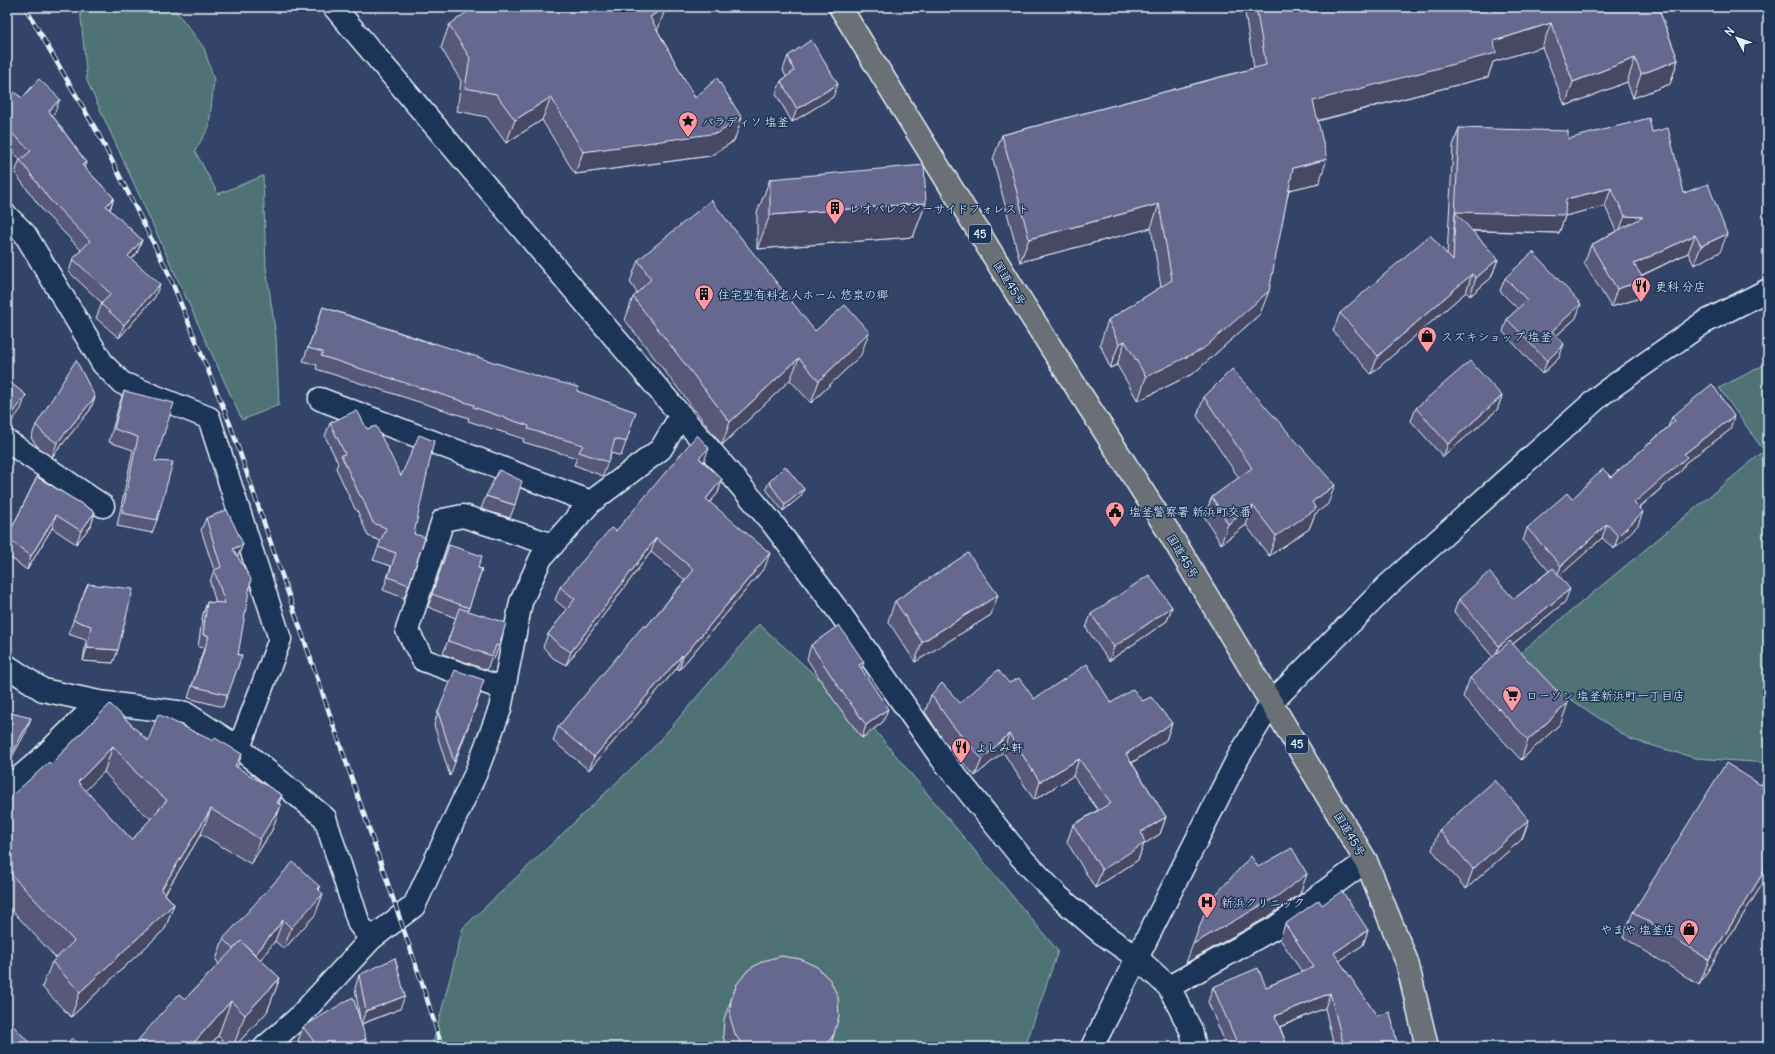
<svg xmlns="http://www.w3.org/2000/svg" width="1775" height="1054" font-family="Delius,'Klee One',sans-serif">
<rect width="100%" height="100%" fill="#334467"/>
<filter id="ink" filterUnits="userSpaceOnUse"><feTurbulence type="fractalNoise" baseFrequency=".025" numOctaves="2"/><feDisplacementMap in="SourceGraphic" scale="8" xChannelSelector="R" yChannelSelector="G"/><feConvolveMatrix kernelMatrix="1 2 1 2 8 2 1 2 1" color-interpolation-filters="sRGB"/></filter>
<g filter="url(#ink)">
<path fill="#4f7375" stroke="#9cb2b6" d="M80,7H173L204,48L214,80L209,127L195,151L218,194L263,176L266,267L276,337L279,405L242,420L87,81Z
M1768,363V763L1695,758L1630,739L1512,660L1764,451L1719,388Z
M759,624L873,728L1058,951L1025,1047H432L463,928L655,746Z"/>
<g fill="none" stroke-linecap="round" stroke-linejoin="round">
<defs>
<path id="street" d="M334,7L773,524L842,616L942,759L1021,857L1058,896L1100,932L1136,957L1169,987L1191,1030L1195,1047
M7,216L25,234L103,364L122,383L209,418L280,639L239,748
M320,399L591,502
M7,441L103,506
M7,666L43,690L99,702L185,713L239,748L325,818L359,924L371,939
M504,689L423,660L407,630L443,520L463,516L553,545
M7,788L41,759L99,702
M1169,987L1276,927L1366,861
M265,1047L297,1019L371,939L414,906L475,775L500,709L521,602L541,558L591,502L661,449L681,415"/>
<path id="secondary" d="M1092,1047L1238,758L1272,702L1388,585L1602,394L1703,323L1768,290"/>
<path id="highway" d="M840,7L1015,291L1170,534L1366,861L1407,962L1427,1047"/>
</defs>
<use href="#street" stroke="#e8f1f8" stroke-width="25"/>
<use href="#secondary" stroke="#e8f1f8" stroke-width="25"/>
<use href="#highway" stroke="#e8f1f8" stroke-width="25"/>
<use href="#street" stroke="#1d3557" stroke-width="22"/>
<use href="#secondary" stroke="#1d3557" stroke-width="22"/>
<use href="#highway" stroke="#6b7074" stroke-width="22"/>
<defs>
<path id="rail" d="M25,7L99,135L167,270L230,424L421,980L442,1047"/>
</defs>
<use href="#rail" stroke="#e8f1f8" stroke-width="4.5"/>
<use href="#rail" stroke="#1d3557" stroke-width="3" stroke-dasharray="9" stroke-linecap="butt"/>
</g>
<path fill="#585979" stroke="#e8f1f8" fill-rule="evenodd" d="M1244,7H1658L1678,60L1670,84L1633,98L1627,82L1565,106L1542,47L1493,62L1488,77L1318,121L1319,183L1289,190L1260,314L1194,373L1138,401L1117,365L1110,368L1100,344L1108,320L1161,287L1151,228L1020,262L993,159L1002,135L1254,68Z
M449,25L658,29L657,30L695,98L734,141L710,156L575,174L542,120L506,143L487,117L457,111L461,81L441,48Z
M788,56L833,97L792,122L776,94L781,81L786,77L783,70Z
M7,87L22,98L55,112L52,115L86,162L84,167L114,198L110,210L142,240L137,253L132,259L155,297L119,338L96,318L102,303L69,272L73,259L81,250L44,212L15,173L20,159L7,147Z
M1459,128L1568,139L1652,132L1684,193L1720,252L1694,265L1688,253L1641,276L1644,280L1637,299L1611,307L1584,263L1591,245L1616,231L1605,206L1565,216L1559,233L1472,231L1498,259L1491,278L1470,296L1466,292L1371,374L1333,331L1340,313L1447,255L1453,146Z
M770,179L926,203L913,237L757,249V213Z
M638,260L815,331L861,355L811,403L790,380L722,445L625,320L633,297L637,293L630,282Z
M1505,278L1576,318L1556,336L1559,358L1542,374L1503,332L1507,319L1518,309L1500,291Z
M323,307L577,391L626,442L621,456L611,453L603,476L574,465L577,458L523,442L524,439L468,421L469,418L316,369L317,365L303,361Z
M124,391L155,461L157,520L152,533L117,526L133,450L109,442L119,405Z
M1502,396L1497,410L1443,457L1411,421L1416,408Z
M95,397L90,410L52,457L39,448L31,438L36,425Z
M1204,397L1328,504L1315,514L1309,529L1269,556L1246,525L1221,544L1204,516L1212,497L1239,478L1197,416Z
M1672,417L1730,430L1685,463L1682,470L1639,508L1638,525L1614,549L1602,538L1559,576L1565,602L1513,644L1561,723L1521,760L1463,697L1470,678L1493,657L1454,612L1459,599H1514L1549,571L1523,541L1527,528L1572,499L1611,477L1668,427Z
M330,423L414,534L409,585L404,598L383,590L391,566L373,560L381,541L368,536L357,510L355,509L336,468L338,463L325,436Z
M704,462L722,479L718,493L709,503L765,567L679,670L677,668L589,770L553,741L558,727L646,627L685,580L651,552L566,665L553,658L543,647L548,634L567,610L555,600L560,587L616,531Z
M37,477L95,512L91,526L76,544L52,528L27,570L7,555V538Z
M769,482L801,496L783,511L766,489Z
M486,496L515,505L510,518L481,509Z
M206,518L243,544L238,556H237L238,655H242L223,707L188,698L204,648L198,647L203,614L207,602L216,603L210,582L214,570L201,530Z
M449,545L478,568L482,569L468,610L499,646L494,659L491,658L487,670L443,654L456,618L428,607Z
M88,584L113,663L83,661L86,640L68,634Z
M895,601L991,615L915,662L888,621Z
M1172,607L1167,621L1109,661L1086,628L1091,614Z
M811,645L861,669L883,722L862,738L833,699L807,659Z
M1009,683L1034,699L1111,703L1142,701L1172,723L1166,740L1132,763L1166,817L1160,834L1144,844L1138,860L1095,888L1067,842L1073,825L1098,810L1073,776L1034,800L1003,752L975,776L946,744L925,712L931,695L960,703Z
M480,691L481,692L450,776L434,725L438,712Z
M110,704L148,741L237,768L282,795L279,803L281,805L272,830L251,864L201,834L165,894L174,904L165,929L71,1017L42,987L52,962L56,958L7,905V800L51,764ZM104,772L132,803L151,819L132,840L85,790Z
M1768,774V875L1699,985L1623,937L1633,912L1761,785Z
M1529,820L1522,839L1466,889L1432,850L1439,830Z
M320,887L319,890L323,894L315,915L284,949L275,941L260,960L280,978L267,1012L234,1047H230L218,1036L208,1047H136L139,1039L185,999L219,964L216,960L223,939Z
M1322,905L1368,930L1363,945L1339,961L1398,1047H1334L1325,1008L1280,1027L1286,1043L1285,1047H1227L1208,1002L1213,987H1266L1302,972L1280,939L1285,924Z
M359,975L400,1009L362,1024L363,1047H303L298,1041L303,1027L360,1019L355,988Z
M737,984L834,1034L830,1047H726L723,1036L724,1019Z"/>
<path fill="#474963" stroke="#e8f1f8" d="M665,7H666L658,29L641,40L650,17Z
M1551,23L1542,47L1493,62L1488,77L1304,124L1313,101L1494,41Z
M1635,58L1627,82L1565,106L1573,82Z
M1678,60L1670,84L1633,98L1641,74Z
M838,84L833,97L792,122L797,109Z
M551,97L542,120L506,143L515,120Z
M60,99L55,112L44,124L49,111Z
M742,118L734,141L710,156L575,174L583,152Z
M1327,159L1319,183L1285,191L1293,168Z
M86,162L82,175V165Z
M1611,188L1605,206L1565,216L1559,233L1454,230L1455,212L1566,199Z
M114,198L109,211L106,206Z
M926,203L913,237L757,249L770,215Z
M1159,204L1151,228L1020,262L1029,239Z
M1625,216L1643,217L1618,234Z
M1727,234L1720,252L1694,265L1701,246Z
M1695,235L1688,253L1627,282L1634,264Z
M142,240L137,253L123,269L128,256Z
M1498,259L1491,278L1470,296L1476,278Z
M1472,274L1466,292L1371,374L1378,356Z
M1644,280L1637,299L1611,307L1617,289Z
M160,284L155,297L119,338L124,325Z
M1269,291L1260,314L1194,373L1138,401L1146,377Z
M1581,304L1576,318L1547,344L1552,331Z
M869,332L861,355L811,403L819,381Z
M1125,341L1117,365L1110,368L1119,344Z
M1564,344L1559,358L1542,374L1547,361Z
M799,358L790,380L722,445L730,422Z
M26,395L21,409L7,428V416Z
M1502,396L1497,410L1443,457L1448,444Z
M95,397L90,410L52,457L57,443Z
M1734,416L1730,430L1685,463L1682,470L1629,516L1634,503L1684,454Z
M709,448L704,462L699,458Z
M722,479L718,493L701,513L706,499Z
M1335,485L1328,504L1315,514L1309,529L1269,556L1276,536L1312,502Z
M804,489L801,496L783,511L785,505Z
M1253,506L1246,525L1221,544L1228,524Z
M95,512L91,526L76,544L81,531Z
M1643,512L1638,525L1614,549L1618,536Z
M56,515L52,528L27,570L31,556Z
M1607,524L1602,538L1556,579L1561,566Z
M656,538L651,552L566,665L571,652Z
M243,544L238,556L229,561L233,549Z
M770,553L765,567L679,670L683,657Z
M1570,589L1565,602L1494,659L1499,646Z
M998,595L991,615L915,662L922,642Z
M1172,607L1167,621L1109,661L1114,647Z
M87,648L118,650L113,663L83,661Z
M682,655L677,668L589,770L594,757Z
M864,662L859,675V665Z
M1568,703L1561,723L1521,760L1528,740Z
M888,709L883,722L862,738L866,725Z
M31,718L26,732L7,766L8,761Z
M1172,723L1166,740L1119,771L1126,754Z
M1009,734L1003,752L975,776L982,759Z
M113,746L104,772L69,807L78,782Z
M242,754L233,780L235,766Z
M1079,759L1073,776L1034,800L1040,782Z
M282,795L274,817L281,805L272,830L251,864L260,839L277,803Z
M211,809L201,834L152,915L161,890Z
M1166,817L1160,834L1144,844L1138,860L1095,888L1102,870L1141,832Z
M1529,820L1522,839L1466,889L1473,869Z
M1768,865V875L1699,985L1709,960Z
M1307,874L1300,894L1269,916L1186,963L1193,944Z
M320,887L315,902L323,894L315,915L284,949L291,928Z
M174,904L165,929L71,1017L80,992Z
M283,920L275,941L240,986L247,965Z
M1368,930L1363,945L1329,968L1334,953Z
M280,978L267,1012L234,1047H233L245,1015Z
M1330,993L1325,1008L1269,1031L1275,1016Z
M405,996L400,1009L361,1024L366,1011Z
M231,1001L218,1036L208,1047H190Z
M834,1034L830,1047H825Z
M366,1039L363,1047H348Z
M1286,1043L1285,1047H1278Z"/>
<path fill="#66688d" stroke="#e8f1f8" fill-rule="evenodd" d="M474,7H665L650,17L695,98L717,78L742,118L718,133L583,152L551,97L515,120L496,94L465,88L470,58L449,25Z
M1256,7H1658L1678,60L1641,74L1635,58L1573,82L1551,23L1494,41L1496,53L1313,101L1327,159L1293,168L1269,291L1203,349L1146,377L1125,341L1119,344L1108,320L1172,280L1159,204L1029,239L1002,135L1266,65Z
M811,40L838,84L797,109L781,81L794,71L788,56Z
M39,79L60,99L49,111L86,162L82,165L114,198L106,206L142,240L128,256L160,284L124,325L101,304L111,294L73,259L90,241L49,199L20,160L31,151L7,129V87L22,98Z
M1649,118L1652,132L1668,128L1684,193L1708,184L1727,234L1701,246L1695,235L1634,264L1644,280L1617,289L1591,245L1643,217L1625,216L1611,188L1566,199L1565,215L1455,212L1498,259L1476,278L1472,274L1378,356L1340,313L1430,235L1453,261L1459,128L1568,131V139Z
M924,165L926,203L770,215V179Z
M711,200L815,331L845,305L869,332L819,381L799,358L730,422L633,297L651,279L638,260Z
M1533,252L1581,304L1552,331L1564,344L1547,361L1507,319L1527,300L1505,278Z
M323,307L433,344L434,343L543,378L578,387L577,391L636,412L626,442L615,439L608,462L579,452L583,445L528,429L529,426L473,407L474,405L321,356L323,352L308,348Z
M76,360L95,397L57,443L44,434L36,425Z
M1470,361L1502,396L1448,444L1416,408Z
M1232,369L1335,485L1312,502L1316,509L1276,536L1253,506L1228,524L1212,497L1252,468L1204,397Z
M7,380L26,395L12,415L7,416Z
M1712,384L1734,416L1684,454L1687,457L1634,503L1643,512L1618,536L1607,524L1561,566L1527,528L1567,493L1572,499L1603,469L1611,477L1675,421L1672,417Z
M124,391L174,403L155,461L173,462L157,520L122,513L138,437L114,429Z
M355,411L358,412L367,429L376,426L401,476L419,435L434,441L414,534L425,537L409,585L388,577L396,553L378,547L386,528L373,523L362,497L360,496L341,455L345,454L330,423Z
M697,435L709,448L699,458L722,479L706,499L770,553L683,657L682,655L594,757L558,727L644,625L646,627L694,570L656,538L571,652L558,644L548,634L575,599L560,587L611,528L616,531Z
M785,466L804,489L785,505L769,482Z
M499,470L522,481L515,505L486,496Z
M37,477L95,512L81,531L56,515L31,556L7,538Z
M227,510L243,544L233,549L251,579L238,655H242L228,695L192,686L209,636L203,635L207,602L225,603L214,570L221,567L206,518Z
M449,545L482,556L478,568L482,569L469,608L432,594Z
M968,553L998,595L922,642L895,601Z
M1553,568L1570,589L1499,646L1459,599L1489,572L1514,599Z
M1149,575L1172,607L1114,647L1091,614Z
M88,584L133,589L118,650L87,648L91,626L73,620Z
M459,608L506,623L499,646L496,645L492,656L448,641Z
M839,625L864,662L859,665L888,709L866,725L838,686L811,645Z
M1510,641L1568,703L1528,740L1470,678Z
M1087,664L1111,703L1133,689L1142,701L1151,697L1172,723L1126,754L1166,817L1141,832L1145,843L1102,870L1073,825L1111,803L1079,759L1040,782L1009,734L982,759L953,726L931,695L942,683L960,703L998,670L1009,683L1019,678L1034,699Z
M455,670L484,680L480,691L481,692L454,762L438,712Z
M110,704L148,741L158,714L213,741L215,738L242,754L235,766L282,795L277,803L281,805L260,839L211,809L161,890L174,904L80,992L52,962L74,941L7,870V800L49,762L51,764ZM113,746L141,778L167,800L132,840L78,782Z
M7,712L31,718L8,761H7Z
M1726,763L1761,785L1768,774V865L1709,960L1633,912Z
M1495,780L1529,820L1473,869L1439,830Z
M1292,848L1307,874L1276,897L1193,944L1209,902L1251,856L1258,867Z
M293,862L320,887L318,889L323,894L291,928L283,920L255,955L241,941L233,949L223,939Z
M1342,891L1368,930L1334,953L1377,1016L1390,1012L1398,1047H1344L1330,993L1275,1016L1286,1043L1278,1047H1239L1213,987L1258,968L1266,987L1314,967L1285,924L1319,900L1322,905Z
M241,941L280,978L245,1015L231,1001L190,1047H148L139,1039L179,994L185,999Z
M781,956L800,959L817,967L830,980L838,997L839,1016L834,1034L825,1047H744L735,1034L730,1017L731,1000L737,984L748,970L763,961Z
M395,958L405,996L366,1011L359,975Z
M353,997L366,1039L348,1047H318L303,1027Z
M7,1019L33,1047H7Z
M72,1038L83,1047H64Z"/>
</g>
<defs>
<symbol id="sight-pin" viewBox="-11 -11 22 30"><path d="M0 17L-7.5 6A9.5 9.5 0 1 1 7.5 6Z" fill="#ff9aa2" stroke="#1d3557"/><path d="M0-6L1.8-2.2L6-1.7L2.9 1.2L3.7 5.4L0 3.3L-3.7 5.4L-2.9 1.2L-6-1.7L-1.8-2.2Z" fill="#111"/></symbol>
<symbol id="building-pin" viewBox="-11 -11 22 30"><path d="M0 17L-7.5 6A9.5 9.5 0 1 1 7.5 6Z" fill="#ff9aa2" stroke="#1d3557"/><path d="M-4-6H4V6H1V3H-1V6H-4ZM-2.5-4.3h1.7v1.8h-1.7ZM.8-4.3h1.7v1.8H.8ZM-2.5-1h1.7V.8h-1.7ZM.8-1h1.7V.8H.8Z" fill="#111"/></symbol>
<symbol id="restaurant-pin" viewBox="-11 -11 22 30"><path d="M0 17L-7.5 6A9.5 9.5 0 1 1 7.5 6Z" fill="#ff9aa2" stroke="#1d3557"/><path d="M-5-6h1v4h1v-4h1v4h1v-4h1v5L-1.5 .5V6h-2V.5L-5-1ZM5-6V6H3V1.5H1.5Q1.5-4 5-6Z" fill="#111"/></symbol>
<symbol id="shop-pin" viewBox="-11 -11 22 30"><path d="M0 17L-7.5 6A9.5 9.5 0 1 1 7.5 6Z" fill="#ff9aa2" stroke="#1d3557"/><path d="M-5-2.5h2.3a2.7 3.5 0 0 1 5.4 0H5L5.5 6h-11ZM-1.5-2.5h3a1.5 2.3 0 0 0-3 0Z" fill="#111"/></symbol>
<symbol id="civic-pin" viewBox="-11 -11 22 30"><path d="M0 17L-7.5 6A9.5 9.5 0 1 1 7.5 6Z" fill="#ff9aa2" stroke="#1d3557"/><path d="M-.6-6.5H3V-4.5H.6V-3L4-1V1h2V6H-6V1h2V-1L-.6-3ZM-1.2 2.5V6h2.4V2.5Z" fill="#111"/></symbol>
<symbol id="supermarket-pin" viewBox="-11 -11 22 30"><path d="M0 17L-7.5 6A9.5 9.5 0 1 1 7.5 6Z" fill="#ff9aa2" stroke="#1d3557"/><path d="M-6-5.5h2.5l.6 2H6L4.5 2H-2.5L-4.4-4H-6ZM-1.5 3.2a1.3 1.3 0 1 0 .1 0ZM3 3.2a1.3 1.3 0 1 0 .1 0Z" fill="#111"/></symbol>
<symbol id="hospital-pin" viewBox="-11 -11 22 30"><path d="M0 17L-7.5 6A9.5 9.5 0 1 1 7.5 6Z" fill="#ff9aa2" stroke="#1d3557"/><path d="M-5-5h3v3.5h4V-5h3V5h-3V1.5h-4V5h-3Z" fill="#111"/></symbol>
</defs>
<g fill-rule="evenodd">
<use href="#sight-pin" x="677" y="110" width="22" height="30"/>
<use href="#building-pin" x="824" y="197" width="22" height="30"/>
<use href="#restaurant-pin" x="1630" y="275" width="22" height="30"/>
<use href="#building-pin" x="693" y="283" width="22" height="30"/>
<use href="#shop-pin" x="1416" y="325" width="22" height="30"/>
<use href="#civic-pin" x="1104" y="500" width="22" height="30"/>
<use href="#supermarket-pin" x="1501" y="684" width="22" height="30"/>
<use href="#restaurant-pin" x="950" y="736" width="22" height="30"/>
<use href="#hospital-pin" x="1196" y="891" width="22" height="30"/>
<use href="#shop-pin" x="1678" y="918" width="22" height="30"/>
</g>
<g text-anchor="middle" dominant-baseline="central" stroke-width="3" stroke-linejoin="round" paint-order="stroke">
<g fill="#1d3557" stroke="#abb9c8" stroke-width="1">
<rect x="969" y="225" width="22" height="18" rx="3"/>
<rect x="1286" y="735" width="22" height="18" rx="3"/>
</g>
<g font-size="11" font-weight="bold" fill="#e8f1f8">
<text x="980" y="234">45</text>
<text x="1297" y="744">45</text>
</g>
<g font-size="12" fill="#e8f1f8" stroke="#1d3557" text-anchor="start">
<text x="702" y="121">パラディソ 塩釜</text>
<text x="849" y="208">レオパレスシーサイドフォレスト</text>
<text x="1655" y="286">更科 分店</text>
<text x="718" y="294">住宅型有料老人ホーム 悠泉の郷</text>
<text x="1441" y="336">スズキショップ 塩釜</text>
<text x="1129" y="511">塩釜警察署 新浜町交番</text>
<text x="1526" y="695">ローソン 塩釜新浜町一丁目店</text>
<text x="975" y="747">よしみ軒</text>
<text x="1221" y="902">新浜クリニック</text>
<text x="1675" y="929" text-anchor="end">やまや 塩釜店</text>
</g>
<g font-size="12" fill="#e8f1f8" stroke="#1d3557">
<text transform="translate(1010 283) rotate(58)">国道45号</text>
<text transform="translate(1183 556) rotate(59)">国道45号</text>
<text transform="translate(1350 834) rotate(59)">国道45号</text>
</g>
</g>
<rect width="1775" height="1054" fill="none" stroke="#1d3557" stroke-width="24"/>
<rect x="12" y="12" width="1751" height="1030" fill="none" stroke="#e8f1f8" stroke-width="1.5" filter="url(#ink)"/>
<g transform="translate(1737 38) rotate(311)" stroke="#1d3557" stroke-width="3" paint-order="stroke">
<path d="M0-3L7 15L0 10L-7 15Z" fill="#e8f1f8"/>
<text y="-6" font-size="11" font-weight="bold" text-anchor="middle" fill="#e8f1f8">N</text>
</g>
</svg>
